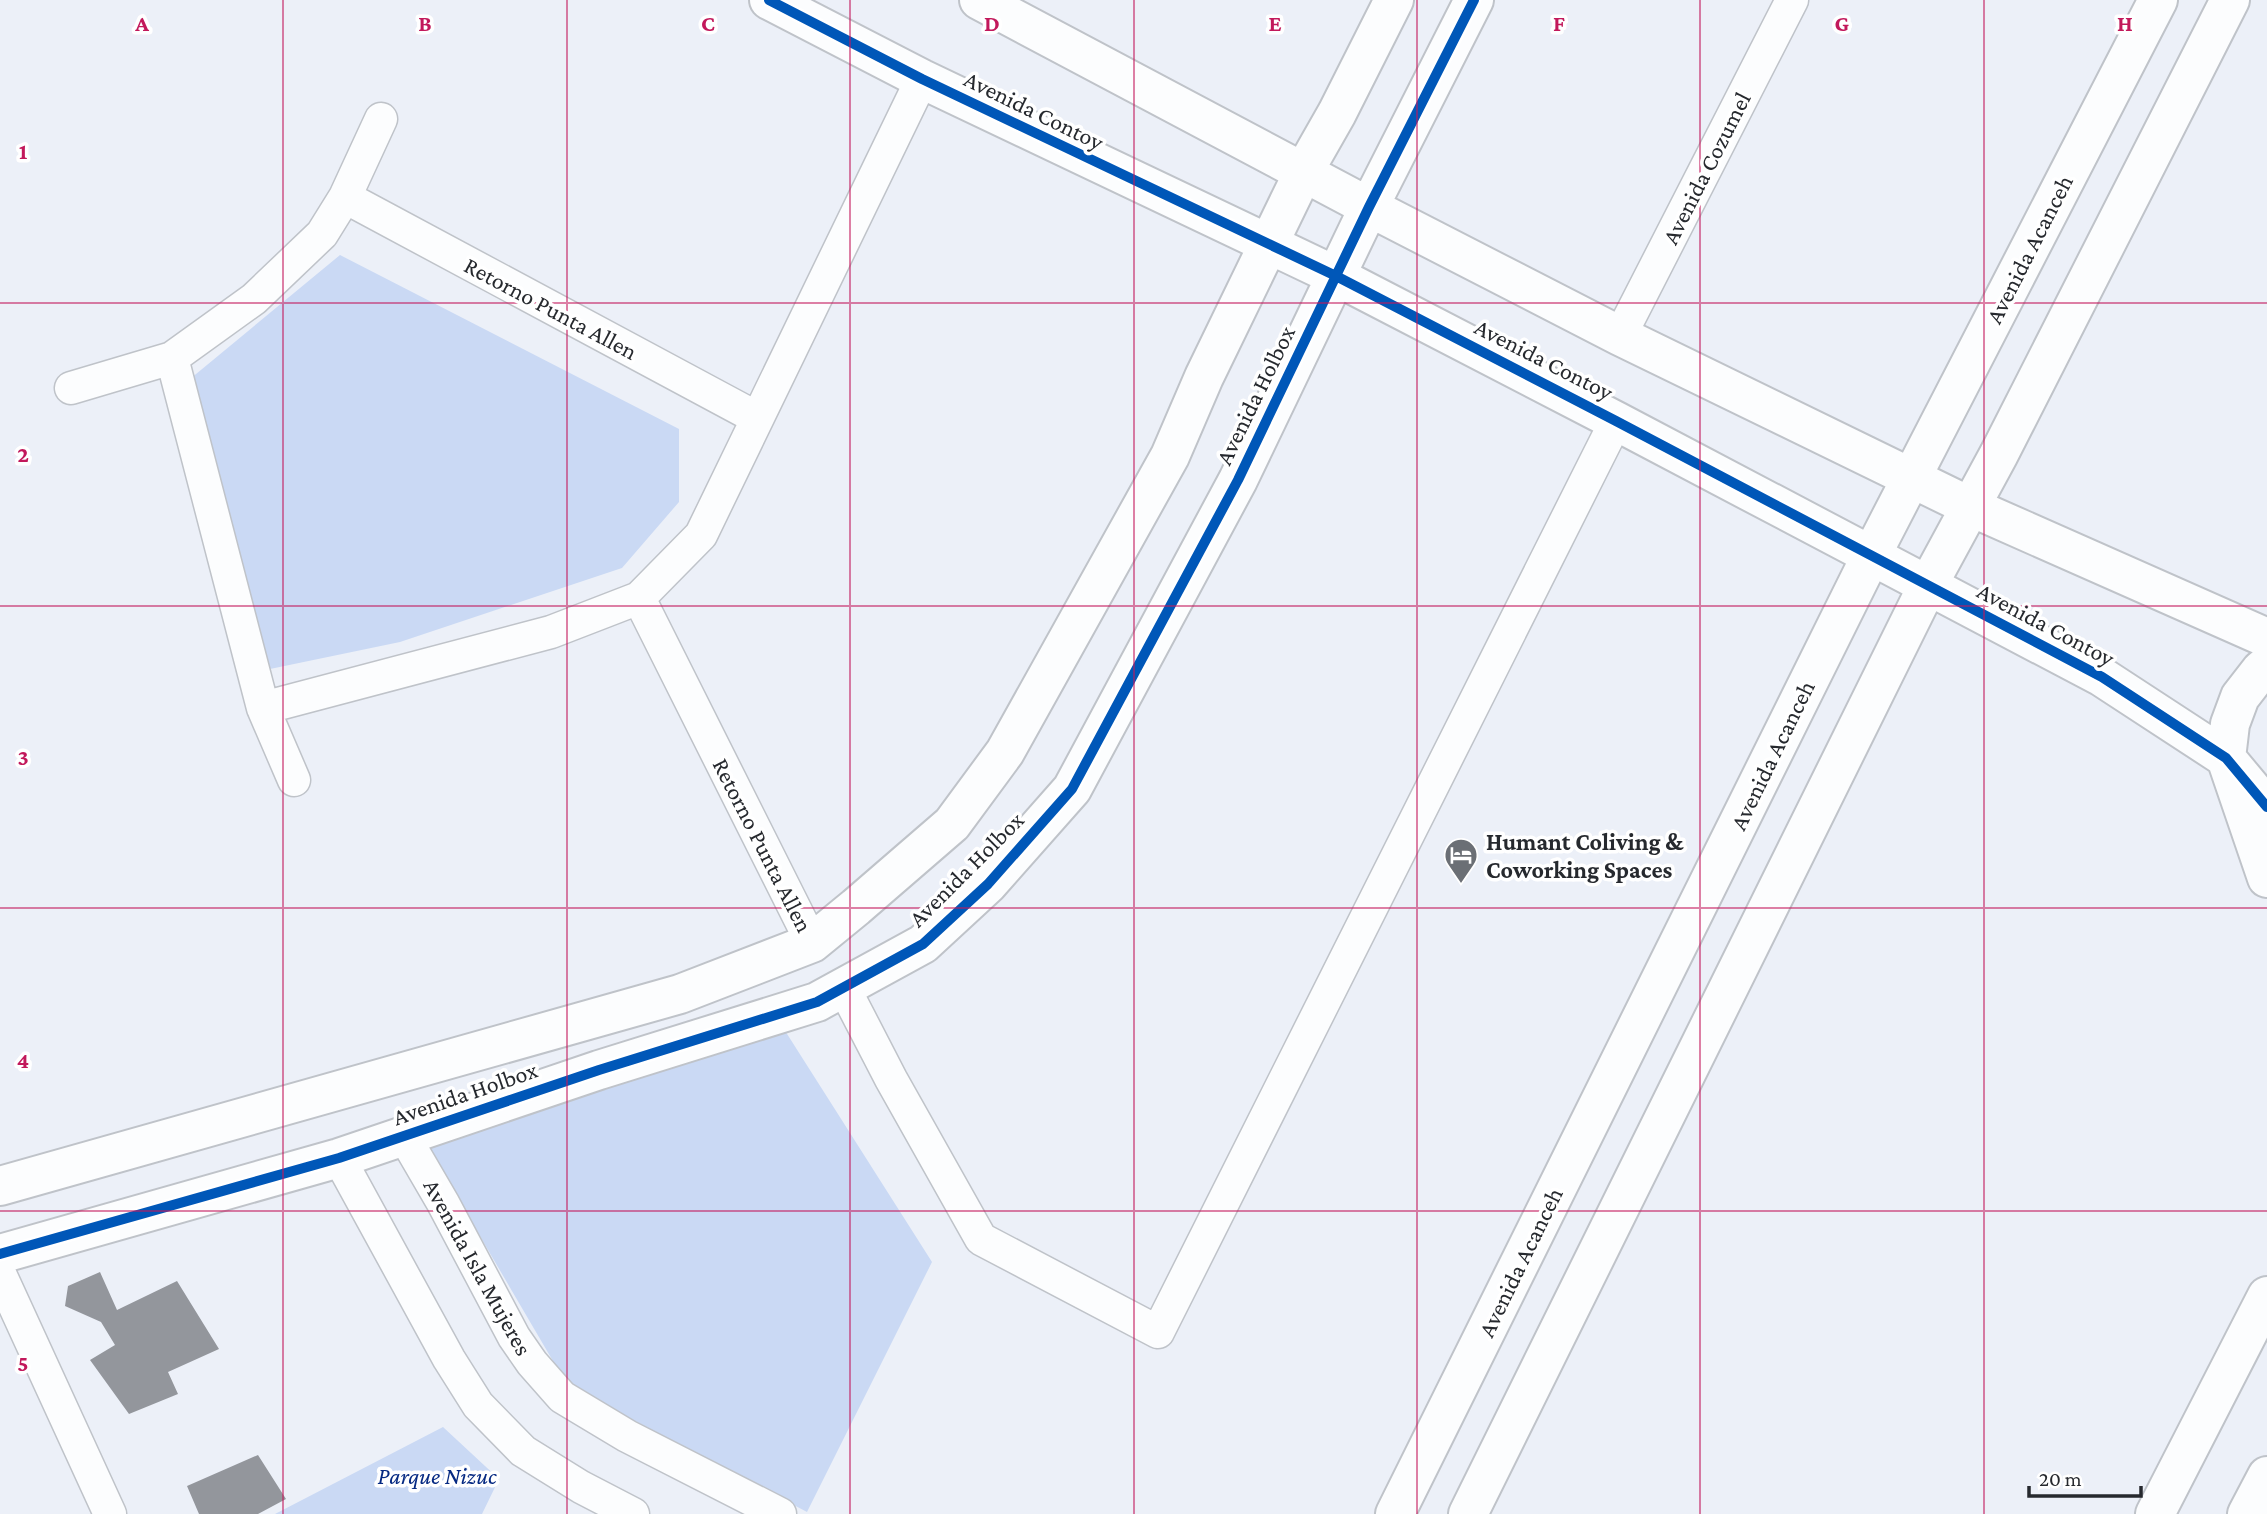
<svg xmlns="http://www.w3.org/2000/svg" width="2267" height="1514" font-family="'Crimson Pro',serif">
<rect width="100%" height="100%" fill="#ecf0f8"/>
<path fill="#cad9f4" d="M340,255L679,429V502L622,568L400,642L270,669L190,379Z
M782,1026L932,1262L807,1512L567,1385L426,1144Z
M443,1427L499,1479L482,1514H275Z"/>
<path fill="#93969c" d="M100,1272L117,1310L177,1281L219,1349L168,1372L178,1394L129,1414L90,1360L115,1345L101,1322L65,1306L68,1286Z
M258,1455L286,1499L258,1514H199L187,1486Z"/>
<g fill="none" stroke-linecap="round" stroke-linejoin="round">
<defs>
<path id="minor" d="M345,197L757,418
M1620,336L1792,0
M172,358L263,708L294,780
M71,388L172,358L254,299L322,234L345,197L381,119
M639,598L812,943
M263,708L551,632L639,598L701,535L922,79
M844,988L891,1079L981,1239L1158,1332L1616,421
M404,1136L443,1203L514,1337L532,1363L562,1397L627,1436L780,1514
M339,1158L449,1359L478,1405L523,1451L581,1487L633,1514
M0,1274L110,1514"/>
<path id="tertiary" d="M769,0L922,79L1336,276L1616,421L2102,677L2226,758L2267,807
M979,0L1369,207L1620,336L1971,507L2267,638
M2267,665L2261,670L2240,697L2230,724L2226,758L2267,878
M0,1186L680,994L812,943L856,907L952,824L1005,752L1170,456L1204,377L1304,171L1337,113L1394,0
M0,1254L339,1158L599,1070L817,1002L923,944L988,884L1072,789L1238,480L1369,207L1474,0
M1395,1514L1871,556L2158,0
M1468,1514L1928,585L1999,454L2230,0
M2155,1514L2267,1296"/>
<path id="primary" d="M2247,1514L2267,1476"/>
</defs>
<use href="#minor" stroke="#bfc3c9" stroke-width="35"/>
<use href="#tertiary" stroke="#bfc3c9" stroke-width="42"/>
<use href="#primary" stroke="#bfc3c9" stroke-width="42"/>
<use href="#minor" stroke="#fcfdfe" stroke-width="32"/>
<use href="#tertiary" stroke="#fcfdfe" stroke-width="38"/>
<use href="#primary" stroke="#fcfdfe" stroke-width="38"/>
<defs>
<path id="cycleway" d="M769,0L922,79L1336,276L1616,421L2102,677L2226,758L2267,807
M0,1254L339,1158L599,1070L817,1002L923,944L988,884L1072,789L1238,480L1369,207L1474,0"/>
</defs>
<use href="#cycleway" stroke="#fff" stroke-width="15"/>
<use href="#cycleway" stroke="#0057b8" stroke-width="10"/>
</g>
<path fill="none" stroke="#c2185b" stroke-width="2" stroke-opacity="0.55" d="M283,0V1514M567,0V1514M850,0V1514M1134,0V1514M1417,0V1514M1700,0V1514M1984,0V1514M0,303H2267M0,606H2267M0,908H2267M0,1211H2267"/>
<defs>
<symbol id="hotel-pin" viewBox="-11 -11 22 30"><path d="M0 17L-7.5 6A9.5 9.5 0 1 1 7.5 6Z" fill="#6b6f75" stroke="#fff"/><path d="M-6-4.5h1.5V1H6V5H4.5V3h-9V5H-6ZM-4 0a1.8 1.8 0 1 1 3.6 0ZM.5 0V-2.5h3Q6-2.5 6 0Z" fill="#fff"/></symbol>
</defs>
<g fill-rule="evenodd">
<use href="#hotel-pin" x="1442" y="836" width="38" height="52"/>
</g>
<g text-anchor="middle" dominant-baseline="central" stroke-width="7" stroke-linejoin="round" paint-order="stroke">
<g font-size="24" fill="#26292e" stroke="#fff">
<text transform="translate(1034 110) rotate(26)">Avenida Contoy</text>
<text transform="translate(1706 168) rotate(-63)">Avenida Cozumel</text>
<text transform="translate(2029 249) rotate(-63)">Avenida Acanceh</text>
<text transform="translate(551 308) rotate(28)">Retorno Punta Allen</text>
<text transform="translate(1544 359) rotate(27)">Avenida Contoy</text>
<text transform="translate(1255 395) rotate(-64)">Avenida Holbox</text>
<text transform="translate(2046 624) rotate(28)">Avenida Contoy</text>
<text transform="translate(1772 755) rotate(-64)">Avenida Acanceh</text>
<text transform="translate(763 845) rotate(63)">Retorno Punta Allen</text>
<text transform="translate(966 869) rotate(-45)">Avenida Holbox</text>
<text transform="translate(465 1093) rotate(-19)">Avenida Holbox</text>
<text transform="translate(1520 1262) rotate(-64)">Avenida Acanceh</text>
<text transform="translate(478 1267) rotate(61)">Avenida Isla Mujeres</text>
</g>
<g font-size="24" font-weight="bold" fill="#26292e" stroke="#fff" text-anchor="start">
<text x="1486" y="841">Humant Coliving &amp;<tspan x="1486" dy="28">Coworking Spaces</tspan></text>
</g>
<g font-size="24" font-style="italic" fill="#052982" stroke="#fff">
<text x="437" y="1475">Parque Nizuc</text>
</g>
</g>
<g font-size="23" text-anchor="middle" font-weight="bold" fill="#c2185b" stroke="#fff" stroke-width="7" stroke-linejoin="round" paint-order="stroke">
<text x="142" y="31">A</text>
<text x="425" y="31">B</text>
<text x="708" y="31">C</text>
<text x="992" y="31">D</text>
<text x="1275" y="31">E</text>
<text x="1559" y="31">F</text>
<text x="1842" y="31">G</text>
<text x="2125" y="31">H</text>
<text x="23" y="159">1</text>
<text x="23" y="462">2</text>
<text x="23" y="765">3</text>
<text x="23" y="1068">4</text>
<text x="23" y="1371">5</text>
</g>
<path d="M2029 1486v10h112v-10" fill="none" stroke="#26292e" stroke-width="3.5"/>
<text x="2039" y="1486" font-size="21" fill="#26292e" stroke="#ffffff" stroke-width="5" paint-order="stroke">20 m</text>
</svg>
